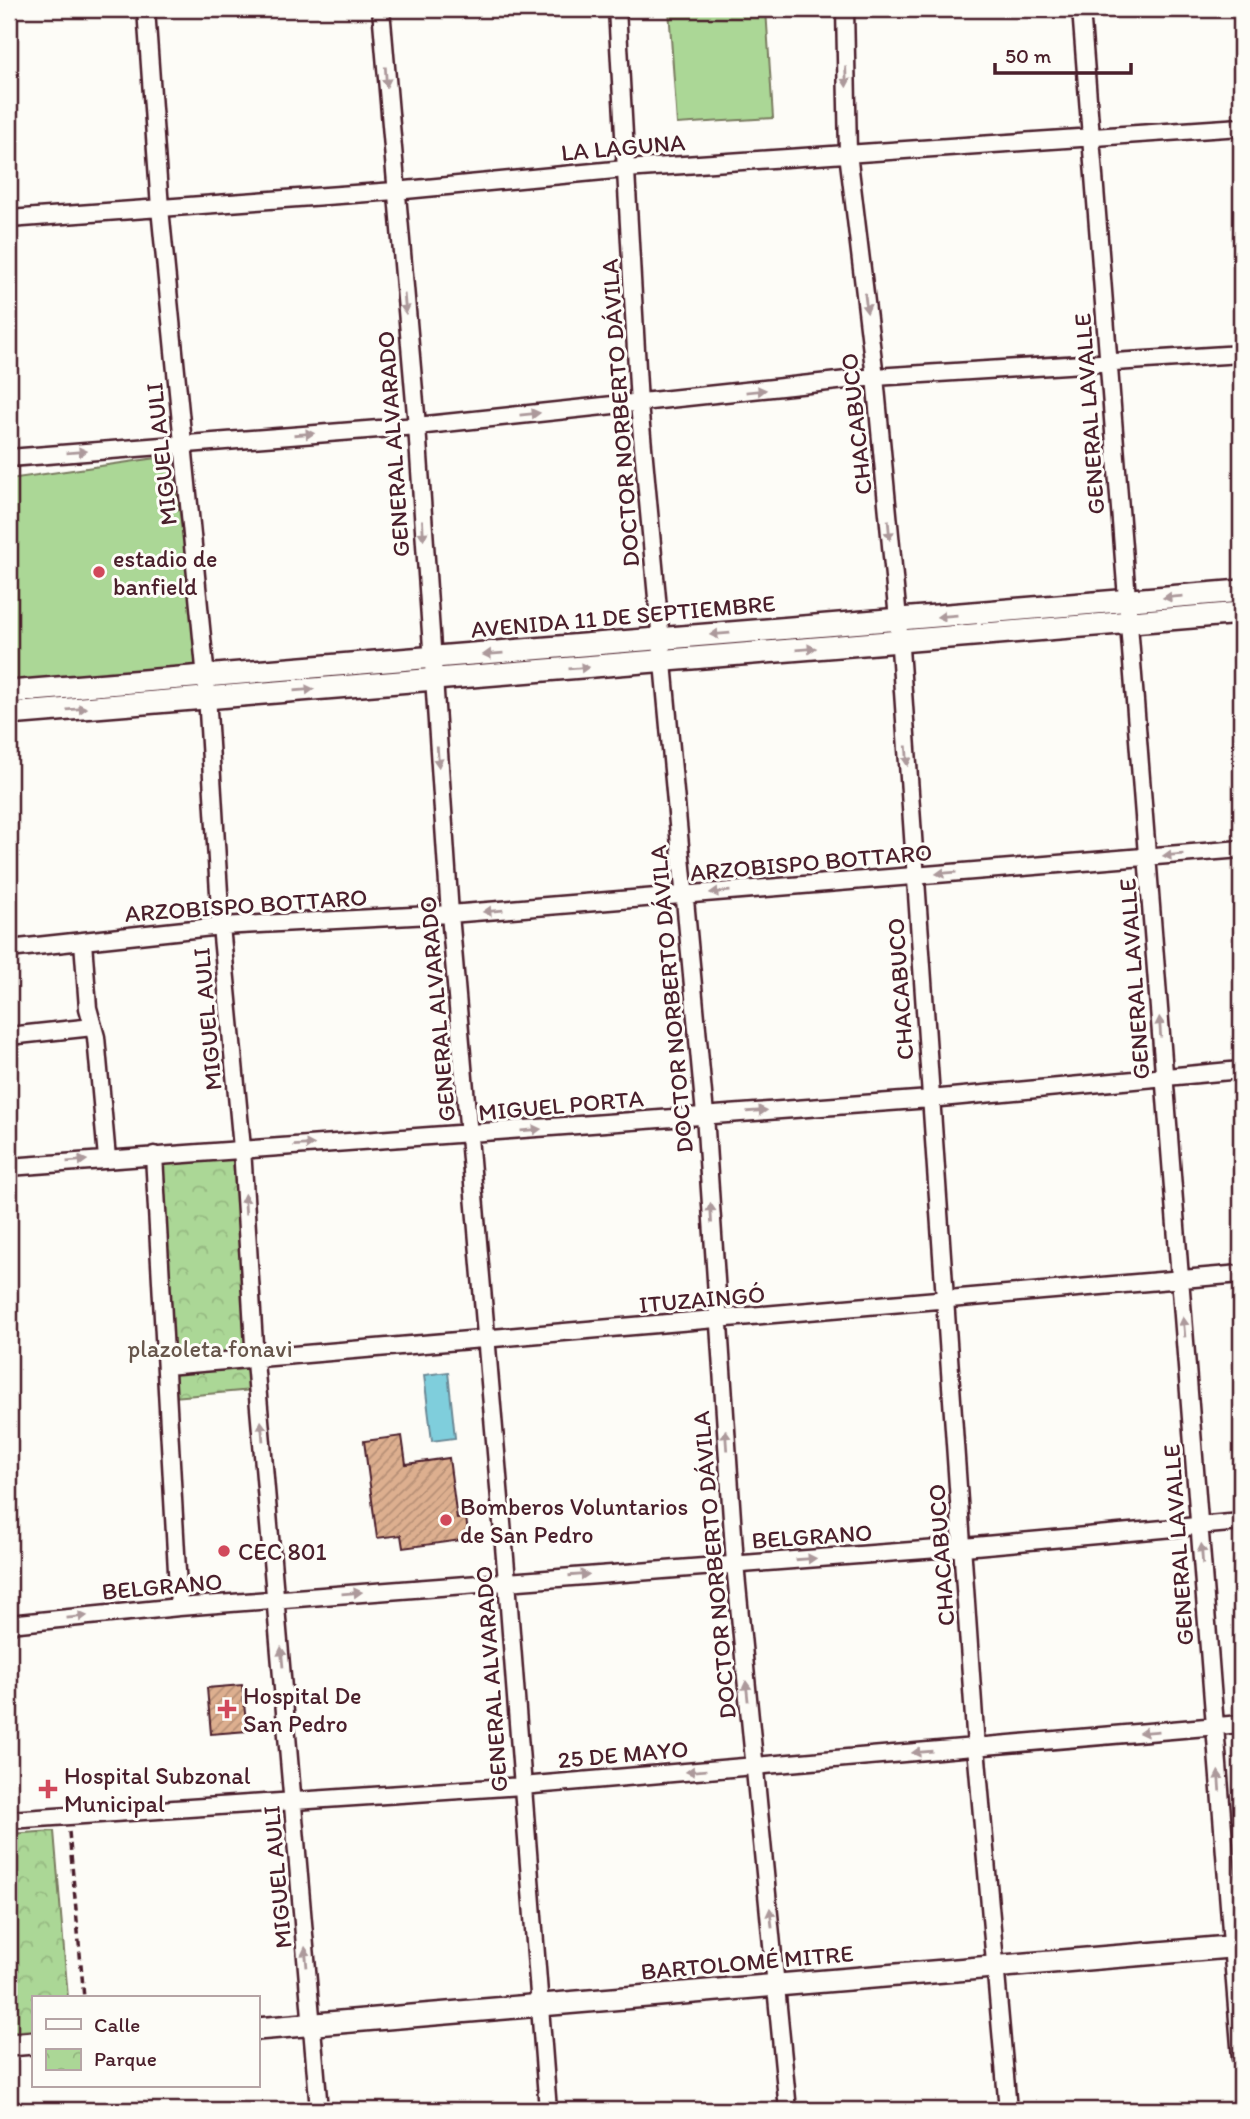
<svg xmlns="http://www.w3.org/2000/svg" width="1250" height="2119" font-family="Itim,sans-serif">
<defs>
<pattern id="park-crowns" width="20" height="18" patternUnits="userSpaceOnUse" patternTransform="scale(1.75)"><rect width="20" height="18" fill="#abd796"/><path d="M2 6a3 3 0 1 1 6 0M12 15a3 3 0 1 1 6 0" fill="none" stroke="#95b881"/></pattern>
<pattern id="building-hatch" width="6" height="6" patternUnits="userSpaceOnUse" patternTransform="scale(1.75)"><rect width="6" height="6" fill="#ddaf8f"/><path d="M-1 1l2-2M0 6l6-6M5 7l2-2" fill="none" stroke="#b58e75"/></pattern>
</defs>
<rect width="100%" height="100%" fill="#fdfcf7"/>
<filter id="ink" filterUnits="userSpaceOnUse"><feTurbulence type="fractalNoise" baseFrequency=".0143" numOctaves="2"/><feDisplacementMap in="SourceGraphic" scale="14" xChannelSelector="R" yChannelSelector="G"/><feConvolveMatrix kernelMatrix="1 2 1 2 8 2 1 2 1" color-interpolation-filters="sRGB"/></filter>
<g filter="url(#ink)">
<path fill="url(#park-crowns)" stroke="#7a7b60" stroke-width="2" d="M232,1148L252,1390L174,1397L158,1160Z
M54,1831L68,1998H33V2030L9,2032V1834Z"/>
<path fill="#abd796" stroke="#7a7b60" stroke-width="2" d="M669,9H766L773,118L677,124Z
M171,456L204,665L9,683V479Z"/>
<path fill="#7fcedc" stroke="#6a8895" stroke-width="2" d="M448,1372L455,1438L432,1441L424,1375Z"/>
<path fill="url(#building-hatch)" stroke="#4a1f2b" stroke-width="2" d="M402,1436L406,1464L449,1458L457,1519L466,1518L469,1539L403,1548L401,1535L377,1538L364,1441Z
M242,1685L247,1731L211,1734L207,1688Z"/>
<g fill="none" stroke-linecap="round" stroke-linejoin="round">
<defs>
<path id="street" d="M146,9L160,208L206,678L221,926L242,1148L255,1361L319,2110
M381,9L417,426L450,914L507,1581L548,2110
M617,9L639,404L705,1115L735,1564L788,2110
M845,9L848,153L875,377L898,619L976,1747L1008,2110
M1081,9L1241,2059
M9,219L395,191L625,169L1241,127
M9,458L417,426L875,377L1241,354
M83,942L88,1008L96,1037L107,1158
M9,949L221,926L450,914L1241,849
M9,1036L93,1027
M154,1155L179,1607
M9,1167L930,1099L1241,1070
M166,1366L1241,1274
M9,1624L179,1607L964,1547L1241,1522
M9,1820L522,1786L1241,1724"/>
<path id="secondary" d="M9,692L1241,591
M9,714L1241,613
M257,2029L1241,1946
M9,2045L33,2043"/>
</defs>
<use href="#street" stroke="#4a1f2b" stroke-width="21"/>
<use href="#secondary" stroke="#4a1f2b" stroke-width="26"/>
<path stroke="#4a1f2b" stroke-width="3.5" stroke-dasharray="7 5" stroke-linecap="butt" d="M69,1832L84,1998"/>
<use href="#street" stroke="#fdfcf7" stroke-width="16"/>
<use href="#secondary" stroke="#fdfcf7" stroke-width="21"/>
</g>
<defs><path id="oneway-solid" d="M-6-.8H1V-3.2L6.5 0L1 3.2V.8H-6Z" transform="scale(1.75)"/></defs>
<g fill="#ac999b">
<use href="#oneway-solid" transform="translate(386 77) rotate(86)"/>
<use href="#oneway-solid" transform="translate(846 77) rotate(88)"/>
<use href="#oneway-solid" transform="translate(866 303) rotate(83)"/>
<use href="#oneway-solid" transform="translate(405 304) rotate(85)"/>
<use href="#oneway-solid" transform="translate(756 391) rotate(-6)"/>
<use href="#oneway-solid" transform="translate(530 414) rotate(-6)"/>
<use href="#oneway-solid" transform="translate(304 434) rotate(-4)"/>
<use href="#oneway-solid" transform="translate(77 452) rotate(-5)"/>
<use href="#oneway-solid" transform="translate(423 530) rotate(87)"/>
<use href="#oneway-solid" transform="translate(889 530) rotate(85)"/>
<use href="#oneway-solid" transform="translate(1173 597) rotate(175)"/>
<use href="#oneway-solid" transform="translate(947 616) rotate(175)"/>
<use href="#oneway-solid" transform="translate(720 634) rotate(175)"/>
<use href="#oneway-solid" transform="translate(806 649) rotate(-5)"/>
<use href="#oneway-solid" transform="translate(493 654) rotate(175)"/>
<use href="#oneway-solid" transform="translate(579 668) rotate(-5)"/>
<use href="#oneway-solid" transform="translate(304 690) rotate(-5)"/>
<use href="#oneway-solid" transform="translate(77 709) rotate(-5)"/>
<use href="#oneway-solid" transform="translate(907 756) rotate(86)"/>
<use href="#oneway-solid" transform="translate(438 757) rotate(86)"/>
<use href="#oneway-solid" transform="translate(1173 855) rotate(175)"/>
<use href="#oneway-solid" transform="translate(946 873) rotate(175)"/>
<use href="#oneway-solid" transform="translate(720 892) rotate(175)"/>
<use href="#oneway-solid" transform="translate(493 911) rotate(175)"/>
<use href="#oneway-solid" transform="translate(1160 1027) rotate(-94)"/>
<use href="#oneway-solid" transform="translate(757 1111) rotate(-4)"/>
<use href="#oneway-solid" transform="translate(531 1130) rotate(-5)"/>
<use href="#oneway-solid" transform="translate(304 1145) rotate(-3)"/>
<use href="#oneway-solid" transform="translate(77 1161) rotate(-5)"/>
<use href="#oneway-solid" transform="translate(245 1204) rotate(-94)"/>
<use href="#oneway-solid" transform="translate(711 1213) rotate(-93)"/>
<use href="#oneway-solid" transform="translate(1184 1327) rotate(-95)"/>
<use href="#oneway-solid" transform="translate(262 1431) rotate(-95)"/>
<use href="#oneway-solid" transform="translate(726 1440) rotate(-94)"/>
<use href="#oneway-solid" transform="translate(1202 1554) rotate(-94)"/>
<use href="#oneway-solid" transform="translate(806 1559) rotate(-4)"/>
<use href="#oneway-solid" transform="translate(579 1575) rotate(-4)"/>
<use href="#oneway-solid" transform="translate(352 1593) rotate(-5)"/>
<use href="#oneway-solid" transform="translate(77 1617) rotate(-6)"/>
<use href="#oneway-solid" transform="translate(282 1657) rotate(-95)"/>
<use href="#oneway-solid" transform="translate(747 1691) rotate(-96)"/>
<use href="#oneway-solid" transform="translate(1149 1732) rotate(175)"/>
<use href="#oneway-solid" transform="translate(922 1752) rotate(175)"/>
<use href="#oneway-solid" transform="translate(696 1771) rotate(175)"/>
<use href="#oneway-solid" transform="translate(1219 1781) rotate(-94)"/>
<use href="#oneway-solid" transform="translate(771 1918) rotate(-96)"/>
<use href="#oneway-solid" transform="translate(306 1957) rotate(-95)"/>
</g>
</g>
<g fill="#d1495b" stroke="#fdfcf7" stroke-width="2.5">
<circle cx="99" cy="572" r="7"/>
<circle cx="446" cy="1520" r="7"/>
<circle cx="224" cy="1551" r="7"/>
<path d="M223.5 1698.5h7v7h7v7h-7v7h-7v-7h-7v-7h7z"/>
<path d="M44.5 1778.5h7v7h7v7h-7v7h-7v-7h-7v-7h7z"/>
</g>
<g text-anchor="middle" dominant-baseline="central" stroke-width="6" stroke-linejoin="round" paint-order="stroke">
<g font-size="24" fill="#4a1f2b" stroke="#fdfcf7">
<text transform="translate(623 147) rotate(-5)">LA LAGUNA</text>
<text transform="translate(620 413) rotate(-94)">DOCTOR NORBERTO DÁVILA</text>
<text transform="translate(1089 414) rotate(-94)">GENERAL LAVALLE</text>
<text transform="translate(856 424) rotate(-96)">CHACABUCO</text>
<text transform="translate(393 444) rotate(-94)">GENERAL ALVARADO</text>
<text transform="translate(161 454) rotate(-96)">MIGUEL AULI</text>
<text transform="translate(623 616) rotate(-5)">AVENIDA 11 DE SEPTIEMBRE</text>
<text transform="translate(811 862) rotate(-5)">ARZOBISPO BOTTARO</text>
<text transform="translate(246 905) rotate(-4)">ARZOBISPO BOTTARO</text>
<text transform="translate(1134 979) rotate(-94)">GENERAL LAVALLE</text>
<text transform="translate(900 989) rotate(-94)">CHACABUCO</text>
<text transform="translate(671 999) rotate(-95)">DOCTOR NORBERTO DÁVILA</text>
<text transform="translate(437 1009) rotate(-95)">GENERAL ALVARADO</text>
<text transform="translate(207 1019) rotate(-95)">MIGUEL AULI</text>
<text transform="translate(561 1105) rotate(-5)">MIGUEL PORTA</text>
<text transform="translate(702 1299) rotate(-5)">ITUZAINGÓ</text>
<text transform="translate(812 1536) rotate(-4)">BELGRANO</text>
<text transform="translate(1178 1545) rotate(-94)">GENERAL LAVALLE</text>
<text transform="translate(941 1555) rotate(-94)">CHACABUCO</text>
<text transform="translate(714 1565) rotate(-95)">DOCTOR NORBERTO DÁVILA</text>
<text transform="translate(162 1586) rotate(-5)">BELGRANO</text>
<text transform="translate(491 1679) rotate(-94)">GENERAL ALVARADO</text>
<text transform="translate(623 1754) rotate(-5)">25 DE MAYO</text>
<text transform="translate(277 1877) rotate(-95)">MIGUEL AULI</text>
<text transform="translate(747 1962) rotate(-5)">BARTOLOMÉ MITRE</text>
</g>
<g font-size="24" fill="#4a1f2b" stroke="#fdfcf7" text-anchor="start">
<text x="113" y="558">estadio de<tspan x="113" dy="28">banfield</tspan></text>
<text x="460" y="1506">Bomberos Voluntarios<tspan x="460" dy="28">de San Pedro</tspan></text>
<text x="238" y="1551">CEC 801</text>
<text x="243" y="1695">Hospital De<tspan x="243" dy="28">San Pedro</tspan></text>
<text x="64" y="1775">Hospital Subzonal<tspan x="64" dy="28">Municipal</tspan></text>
</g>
<g font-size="24" fill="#67564b" stroke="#fdfcf7">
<text x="210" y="1348">plazoleta fonavi</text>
</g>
</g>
<rect width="1250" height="2119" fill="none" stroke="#fdfcf7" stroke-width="35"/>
<rect x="18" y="18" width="1215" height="2084" fill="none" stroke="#4a1f2b" stroke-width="2.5" filter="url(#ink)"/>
<rect x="32" y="1996" width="228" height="91" fill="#fdfcf7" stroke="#b5a4a5" stroke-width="2"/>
<rect x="46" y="2019" width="35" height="10" fill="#fdfcf7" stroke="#b5a4a5" stroke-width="2"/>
<text x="94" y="2032" font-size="21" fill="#4a1f2b">Calle</text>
<rect x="46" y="2049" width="35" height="21" fill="url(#park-crowns)" stroke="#b5a4a5" stroke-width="2"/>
<text x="94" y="2066" font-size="21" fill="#4a1f2b">Parque</text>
<path d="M995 63v10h136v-10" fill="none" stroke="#4a1f2b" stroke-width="3.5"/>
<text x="1005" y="63" font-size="21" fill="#4a1f2b" stroke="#fdfcf7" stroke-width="5" paint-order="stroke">50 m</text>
</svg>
